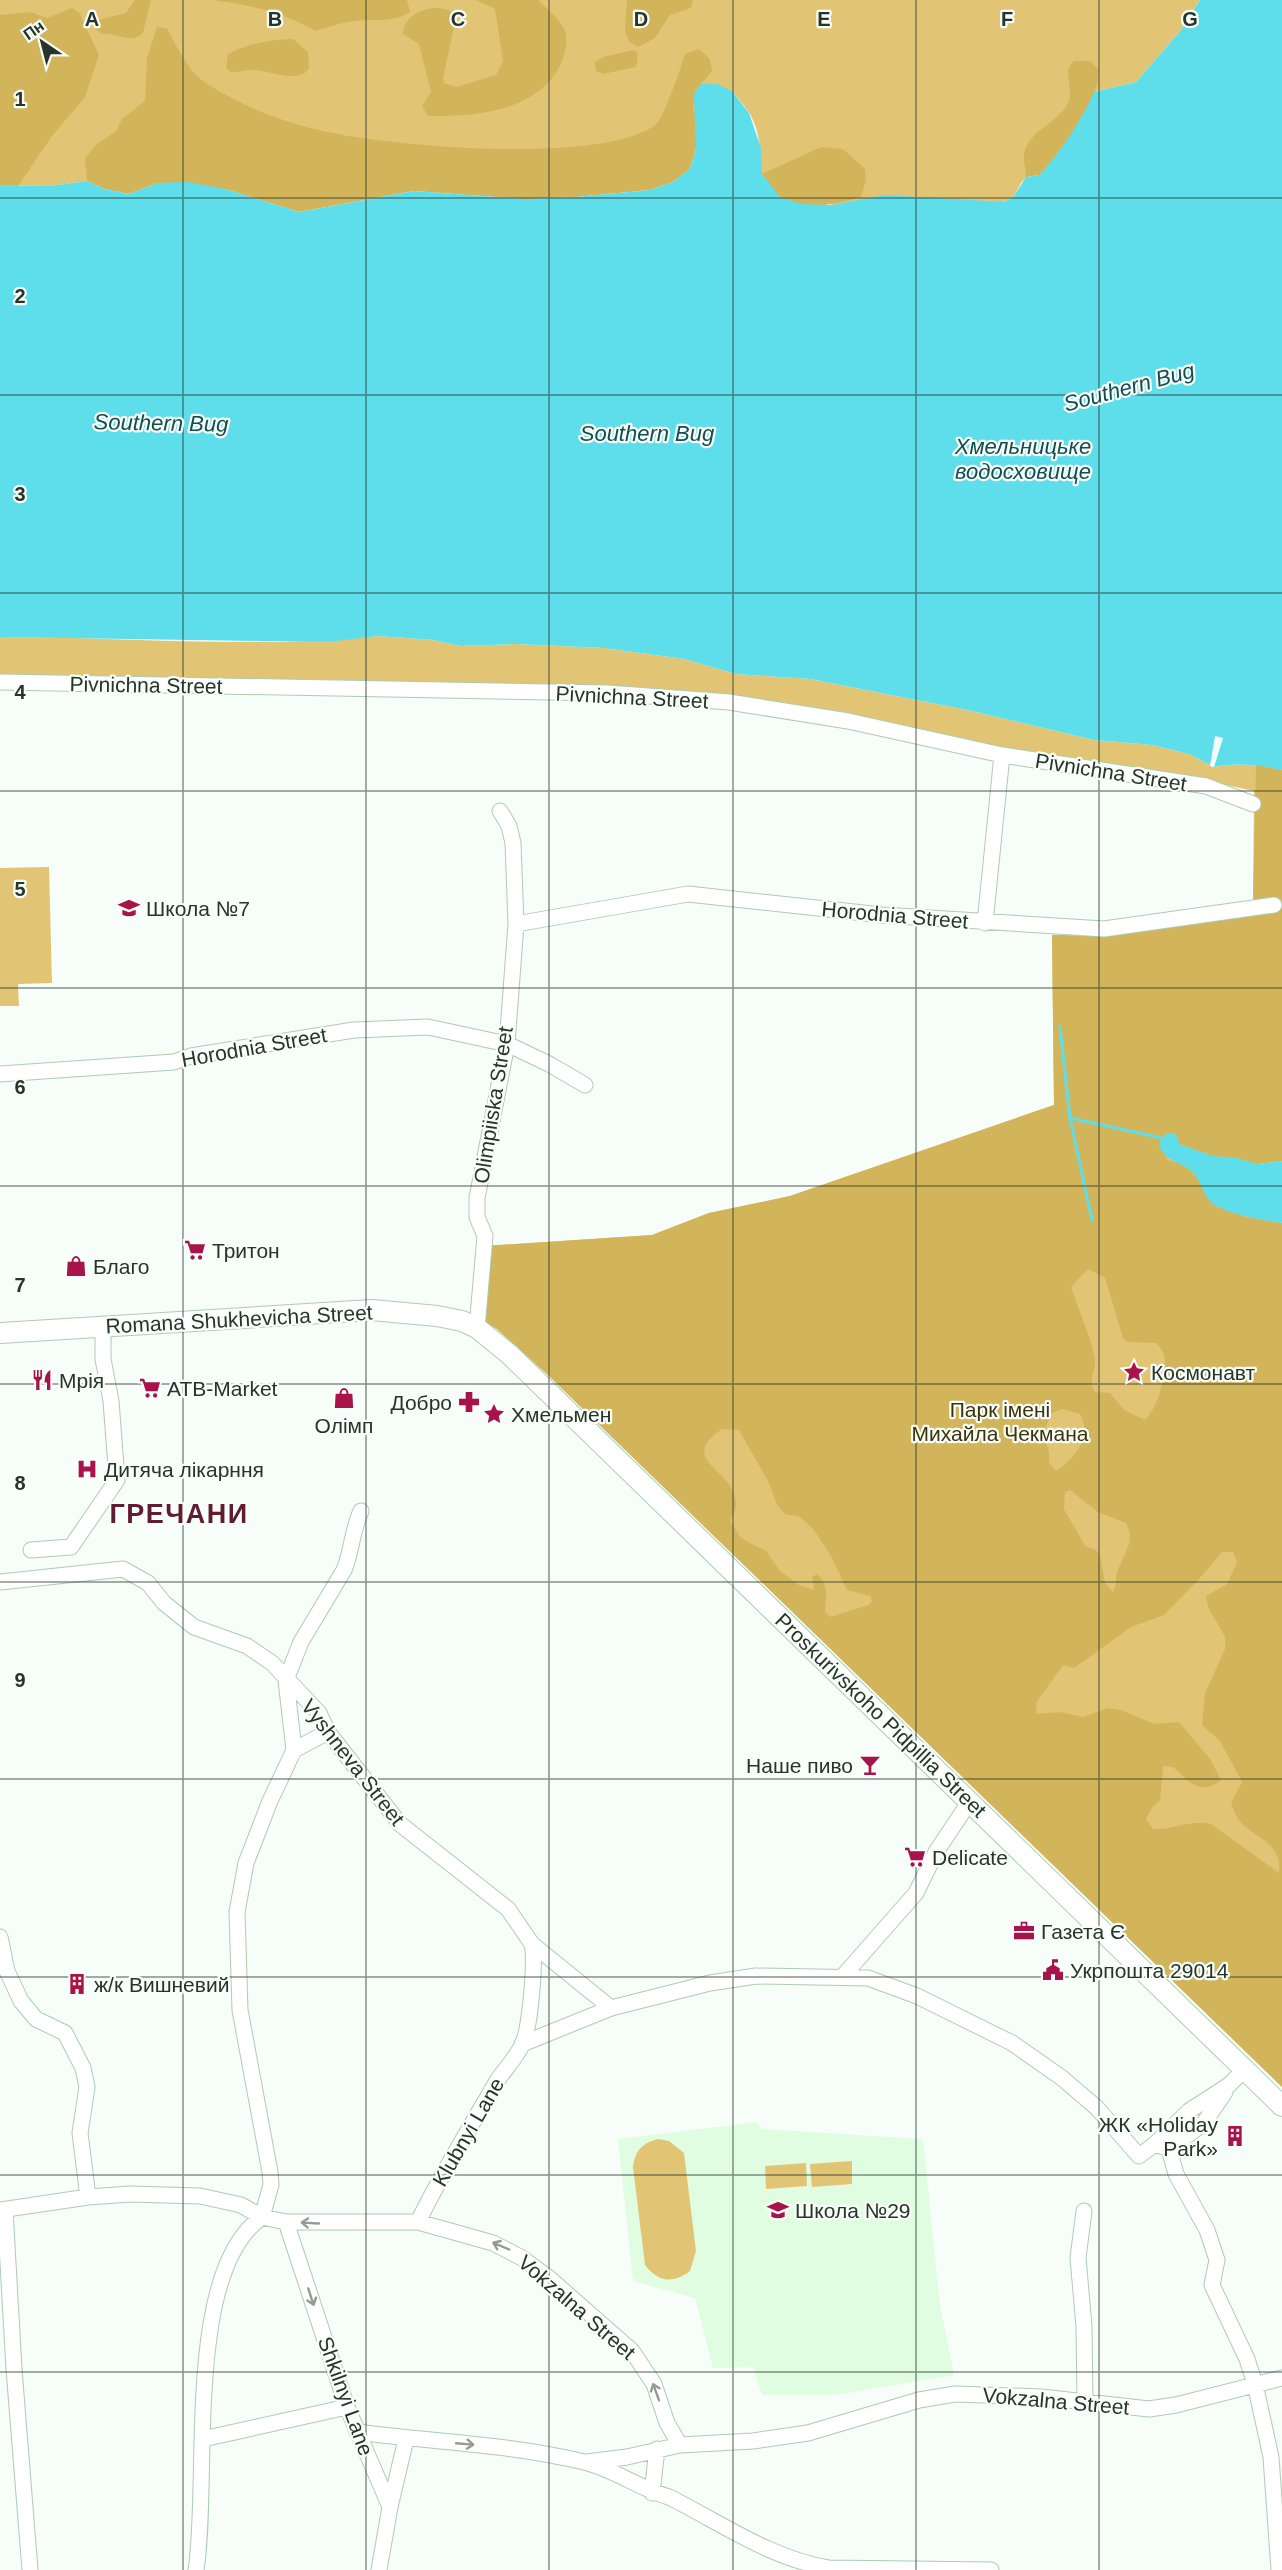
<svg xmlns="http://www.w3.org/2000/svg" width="1282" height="2570" font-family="Helvetica,sans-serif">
<rect width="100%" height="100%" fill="#f7fdf8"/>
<path fill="#e0fde2" d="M757,2122L762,2129L923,2139L940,2305L954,2375L834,2395H762L753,2367L713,2368L695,2298L633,2281L618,2139Z"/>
<path fill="#e1c575" d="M0,0H1200L1182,29L1136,82L1094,92L1085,114L1021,183L1014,196L1004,202L832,205L762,174C760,153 761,133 750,114C745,106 738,99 732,91L696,149L87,181L49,186L0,185Z
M378,636L433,640L460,646L516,644L604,648L684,659L736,674L810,679L967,710L1094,740L1152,745L1189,754L1214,767C1238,762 1258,765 1282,770V1161L1257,1164L1244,1216L1282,1223V2087L549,1376L497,1329L478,1318L484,1246L652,1235L709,1213L790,1196L1054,1105L1052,935L1104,936L1253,901L1254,791L1207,781L1003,750L729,697L0,677V637C125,637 253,649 378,636Z
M49,867L52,983L18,984L19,1006H0V868Z
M658,2139L669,2141L684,2153L696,2251L690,2271C673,2284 658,2282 645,2265L633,2167C635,2151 642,2143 658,2139Z
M852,2161V2184L812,2187L810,2164Z
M806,2163L807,2186L766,2189L765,2166Z"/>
<path fill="#d2b45b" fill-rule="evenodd" d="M135,0H151L143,33C130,45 117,32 102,34L95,29L98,20L126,13Z
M211,0H407L410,12C389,25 373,17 349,22C337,24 326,28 315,31C282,11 249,5 211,0Z
M476,0H538C547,9 560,19 565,31C568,41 566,49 563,58C544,111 476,117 428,116L422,106L431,92L419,44L403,34C404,12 435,2 452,12L455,23L443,78L444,83L456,87L496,75L503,61L495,9Z
M627,0H693L691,8L670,15L655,38L638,47L629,42L625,31Z
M72,8L79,12L99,55L85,97L52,136L18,186L0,185V15L30,12L47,18Z
M157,27L167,28C179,50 187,71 209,85C239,104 275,119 310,128C376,146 601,166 655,125C664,118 681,67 685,54L699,49L710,59L712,71L701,84L693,106L696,122V149L690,169L673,182L650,190L576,197L525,199L414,191L299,212L225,189L158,183L129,194L104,189L87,181L85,158L96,145L116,131L122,119L145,101L147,58Z
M293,39L308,52L309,68L305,73C288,82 269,69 250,70C244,70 238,72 231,73L226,67L228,54C250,43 269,40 293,39Z
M633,50L638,53L636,67L603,74L596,71L595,62L603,57Z
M1074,61H1090L1098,69C1103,97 1059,154 1040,175L1026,177C1026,171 1024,165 1024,159C1023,129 1066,123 1070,96C1071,83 1063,71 1074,61Z
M821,147L843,149L865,169L866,180L861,197C839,203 799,214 779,196C772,191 767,181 762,174Z
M1256,764L1282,770V1161L1257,1164L1237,1158L1213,1156L1179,1144L1176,1134L1167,1133L1159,1144L1168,1160L1184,1165L1195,1175L1214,1204L1244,1216L1282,1223V2087L549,1376L497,1329L478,1318L484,1246L652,1235L709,1213L790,1196L1054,1105L1052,935L1104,936L1253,901ZM1088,1269L1105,1278L1123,1338L1127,1342L1157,1343C1160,1348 1165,1354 1165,1361C1165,1378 1158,1408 1145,1420L1124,1410L1110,1393L1095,1392C1087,1380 1096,1372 1095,1360C1092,1339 1078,1309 1071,1287ZM1063,1409L1080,1414C1093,1437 1074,1459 1056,1471L1049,1463V1451L1045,1441V1429L1052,1413ZM722,1429L739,1430L769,1483L777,1505L785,1514L800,1517L814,1530L831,1556L847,1590L870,1596L872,1601L869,1605L830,1617L825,1612C825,1599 830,1585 817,1574L812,1577L814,1590L799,1585L780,1571L766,1551L741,1538L730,1521C732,1517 737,1509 736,1504C736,1469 675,1461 722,1429ZM1070,1490L1098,1512L1126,1523C1137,1543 1122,1555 1117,1573C1115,1580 1117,1586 1113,1592L1105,1583L1100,1555L1096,1550L1085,1546L1064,1509L1065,1492ZM1222,1552H1233L1237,1562L1227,1584L1206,1596L1208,1607L1225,1637V1649L1205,1693L1202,1725L1220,1741L1242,1782L1231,1803C1234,1810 1236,1818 1242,1824C1260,1840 1282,1844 1279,1873L1211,1824C1191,1819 1173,1830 1153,1829L1146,1819L1152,1808L1160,1800L1163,1766L1173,1767C1189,1782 1201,1796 1221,1780L1210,1759L1179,1722L1154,1724L1121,1710L1108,1708L1083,1717L1060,1712L1037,1714L1036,1703L1063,1665L1074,1668L1131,1627L1164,1615L1199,1579Z"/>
<path fill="#5ddeea" d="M1200,0H1282V770C1258,765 1238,762 1214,767L1189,754L1152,745L1094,740L967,710L810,679L736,674L684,659L604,648L516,644L460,646L433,640L378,636L336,641H263L0,637V185L49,186L87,181L104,189L129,194L158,183L188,182L225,189L299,212L414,191L525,199L576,197L650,190L673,182L690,169L696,149L694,94L701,84H717L732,91L749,113L761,148L762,174L780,197L801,204L832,205L885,195L1004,202L1014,196L1026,177L1040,175C1061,150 1081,122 1094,92L1136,82L1182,29Z
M1167,1133L1176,1134L1179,1144L1213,1156L1237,1158L1257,1164L1282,1161V1223C1264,1220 1222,1214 1210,1201C1201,1192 1203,1181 1190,1170C1177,1160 1165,1162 1159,1144Z"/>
<path fill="#f7fdf8" d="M1215,736L1223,738L1214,767L1210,766Z"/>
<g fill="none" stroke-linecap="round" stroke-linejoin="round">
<path stroke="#5ddeea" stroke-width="3" d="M1060,1027L1070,1118L1162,1138
M1070,1118L1092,1220"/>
<defs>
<path id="minor" d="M0,682L607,693L729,702L848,721L1002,755L1206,786L1253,804
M985,923L1002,755
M516,924L688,894L882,915L1104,929L1274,905
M0,1074L174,1062L191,1056L354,1030L428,1027L507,1044L549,1064L585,1085
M477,1328L485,1236L477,1217V1198L507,1044L516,924L513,843L509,826L500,811
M31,1550L71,1547L117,1480L111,1401L103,1359V1327
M0,1582L123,1569L148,1583L164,1603L194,1627L247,1646L272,1663L319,1713L328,1732L400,1824L508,1909L532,1944L611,2008
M294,1750L328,1732
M0,1937L7,1971L21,2001L36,2019L65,2033L83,2068L87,2087L80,2133L88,2197
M843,1976L916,1893L936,1852L970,1801
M522,2044L611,2008L710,1983L756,1976L868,1978L917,1996L1012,2043L1062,2078L1097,2108L1139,2156L1155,2144L1169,2149L1176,2174L1207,2230L1217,2260L1212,2285L1247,2359L1255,2384L1271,2457L1279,2570
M1155,2144L1189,2111L1229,2085L1245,2069
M1169,2149L1204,2123L1225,2092
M0,2210L88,2197L130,2194L200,2196L241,2205L262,2217L286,2222H418L493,2243L522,2258L549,2278L632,2351L654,2384L667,2423L680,2445
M5,2210L14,2369L30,2570
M1084,2211L1078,2258L1084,2326L1085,2402
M286,2222L347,2407L390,2507
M418,2222C441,2174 470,2128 497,2081C505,2069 517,2057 523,2043C530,2027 536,1961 532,1944
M357,2432C432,2442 510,2444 584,2462C614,2469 640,2489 669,2497C721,2523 770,2558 828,2568L991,2570
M203,2439L347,2407
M587,2462L627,2457L680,2445L753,2441L808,2433L919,2400L955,2394L1041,2397L1149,2409L1176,2405L1282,2378
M652,2493L657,2449
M196,2570C210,2481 183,2272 262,2217L271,2185L270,2172L240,2010L237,1912L246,1863L270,1801L294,1750L286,1680L301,1642L344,1570C352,1551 352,1530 361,1511
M379,2570L390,2507L406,2439"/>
<path id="major" d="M0,1333L372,1310L437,1316L462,1321L477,1328L509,1354L1282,2106"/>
</defs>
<use href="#minor" stroke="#aeccb0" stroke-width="17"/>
<use href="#major" stroke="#aeccb0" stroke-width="22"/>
<use href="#minor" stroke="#fff" stroke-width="15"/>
<use href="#major" stroke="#fff" stroke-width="20"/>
</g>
<defs><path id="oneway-shaft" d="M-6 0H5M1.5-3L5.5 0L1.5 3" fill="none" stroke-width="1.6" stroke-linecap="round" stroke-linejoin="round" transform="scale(1.5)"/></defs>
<g stroke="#949a94">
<use href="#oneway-shaft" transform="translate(310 2223) rotate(-177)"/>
<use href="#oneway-shaft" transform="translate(501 2246) rotate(-157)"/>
<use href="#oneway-shaft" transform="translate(311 2297) rotate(72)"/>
<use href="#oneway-shaft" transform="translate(656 2392) rotate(-110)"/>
<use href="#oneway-shaft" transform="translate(465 2444) rotate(5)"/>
</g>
<path fill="none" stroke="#283429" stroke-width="1.5" stroke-opacity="0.55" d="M183,0V2570M366,0V2570M549,0V2570M733,0V2570M916,0V2570M1099,0V2570M0,198H1282M0,395H1282M0,593H1282M0,791H1282M0,988H1282M0,1186H1282M0,1384H1282M0,1582H1282M0,1779H1282M0,1977H1282M0,2175H1282M0,2372H1282"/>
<defs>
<symbol id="school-bare" viewBox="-9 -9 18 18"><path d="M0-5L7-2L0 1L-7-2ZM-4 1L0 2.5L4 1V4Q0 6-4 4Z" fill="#a7134a" stroke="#f7fdf8" stroke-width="2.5" paint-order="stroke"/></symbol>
<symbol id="supermarket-bare" viewBox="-9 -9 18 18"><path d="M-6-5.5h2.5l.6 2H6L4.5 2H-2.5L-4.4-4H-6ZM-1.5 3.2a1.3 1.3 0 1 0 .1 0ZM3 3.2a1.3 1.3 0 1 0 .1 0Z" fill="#a7134a" stroke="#f7fdf8" stroke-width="2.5" paint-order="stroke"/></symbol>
<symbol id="shop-bare" viewBox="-9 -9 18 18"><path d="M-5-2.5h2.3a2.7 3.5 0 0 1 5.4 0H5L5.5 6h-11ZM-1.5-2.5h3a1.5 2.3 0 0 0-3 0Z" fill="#a7134a" stroke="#f7fdf8" stroke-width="2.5" paint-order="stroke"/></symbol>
<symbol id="sight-bare" viewBox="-9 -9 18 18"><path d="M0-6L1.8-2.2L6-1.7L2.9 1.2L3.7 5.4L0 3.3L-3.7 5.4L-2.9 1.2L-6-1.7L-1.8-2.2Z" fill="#a7134a" stroke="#f7fdf8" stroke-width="2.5" paint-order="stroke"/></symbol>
<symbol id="restaurant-bare" viewBox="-9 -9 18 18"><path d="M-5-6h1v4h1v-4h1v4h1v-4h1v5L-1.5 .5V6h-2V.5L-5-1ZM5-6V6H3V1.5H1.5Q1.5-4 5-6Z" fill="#a7134a" stroke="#f7fdf8" stroke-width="2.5" paint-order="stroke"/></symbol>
<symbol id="pharmacy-bare" viewBox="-9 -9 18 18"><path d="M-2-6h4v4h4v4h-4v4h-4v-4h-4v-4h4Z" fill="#a7134a" stroke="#f7fdf8" stroke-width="2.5" paint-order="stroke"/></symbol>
<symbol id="hospital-bare" viewBox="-9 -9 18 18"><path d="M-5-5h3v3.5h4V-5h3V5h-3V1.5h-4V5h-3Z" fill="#a7134a" stroke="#f7fdf8" stroke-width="2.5" paint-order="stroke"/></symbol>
<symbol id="bar-bare" viewBox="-9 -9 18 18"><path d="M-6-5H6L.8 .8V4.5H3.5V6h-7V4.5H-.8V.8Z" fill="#a7134a" stroke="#f7fdf8" stroke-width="2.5" paint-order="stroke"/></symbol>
<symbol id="office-bare" viewBox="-9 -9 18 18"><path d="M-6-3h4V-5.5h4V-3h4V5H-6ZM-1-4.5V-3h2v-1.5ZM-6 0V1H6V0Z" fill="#a7134a" stroke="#f7fdf8" stroke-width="2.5" paint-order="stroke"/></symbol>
<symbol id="civic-bare" viewBox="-9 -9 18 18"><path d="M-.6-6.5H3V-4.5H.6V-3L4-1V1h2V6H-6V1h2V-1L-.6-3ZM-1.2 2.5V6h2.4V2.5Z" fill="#a7134a" stroke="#f7fdf8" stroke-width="2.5" paint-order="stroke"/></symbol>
<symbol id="building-bare" viewBox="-9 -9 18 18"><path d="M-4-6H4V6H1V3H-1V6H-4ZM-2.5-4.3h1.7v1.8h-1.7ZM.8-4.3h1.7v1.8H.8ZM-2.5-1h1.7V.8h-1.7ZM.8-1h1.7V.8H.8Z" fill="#a7134a" stroke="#f7fdf8" stroke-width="2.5" paint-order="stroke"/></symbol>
</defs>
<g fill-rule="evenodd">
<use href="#school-bare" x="114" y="893" width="30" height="30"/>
<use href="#supermarket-bare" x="180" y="1235" width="30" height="30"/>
<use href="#shop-bare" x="61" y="1251" width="30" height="30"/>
<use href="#sight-bare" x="1119" y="1357" width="30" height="30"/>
<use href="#restaurant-bare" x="27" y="1365" width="30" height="30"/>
<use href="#supermarket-bare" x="135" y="1373" width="30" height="30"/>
<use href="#shop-bare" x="329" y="1383" width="30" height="30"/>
<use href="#pharmacy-bare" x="454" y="1387" width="30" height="30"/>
<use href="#sight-bare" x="479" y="1399" width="30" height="30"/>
<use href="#hospital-bare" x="72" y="1454" width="30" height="30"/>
<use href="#bar-bare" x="855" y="1750" width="30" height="30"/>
<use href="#supermarket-bare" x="900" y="1842" width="30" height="30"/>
<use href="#office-bare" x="1009" y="1916" width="30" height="30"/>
<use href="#civic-bare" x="1038" y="1955" width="30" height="30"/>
<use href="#building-bare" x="62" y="1969" width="30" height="30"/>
<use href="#building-bare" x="1220" y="2121" width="30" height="30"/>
<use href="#school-bare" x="763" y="2195" width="30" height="30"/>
</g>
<g text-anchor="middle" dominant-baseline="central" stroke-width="4.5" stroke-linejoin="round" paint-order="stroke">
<g font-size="21" fill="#283429" stroke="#f7fdf8">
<text transform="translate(146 685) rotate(1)">Pivnichna Street</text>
<text transform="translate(632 697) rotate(3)">Pivnichna Street</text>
<text transform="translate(1111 772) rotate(9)">Pivnichna Street</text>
<text transform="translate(895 915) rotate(5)">Horodnia Street</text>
<text transform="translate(254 1047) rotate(-10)">Horodnia Street</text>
<text transform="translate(493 1105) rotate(-81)">Olimpiiska Street</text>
<text transform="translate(239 1319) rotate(-3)">Romana Shukhevicha Street</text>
<text transform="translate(881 1715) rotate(44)">Proskurivskoho Pidpillia Street</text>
<text transform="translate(353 1762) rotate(52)">Vyshneva Street</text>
<text transform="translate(468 2132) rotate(-60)">Klubnyi Lane</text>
<text transform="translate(577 2307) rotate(41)">Vokzalna Street</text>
<text transform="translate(346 2396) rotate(70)">Shkilnyi Lane</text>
<text transform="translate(1056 2401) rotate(5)">Vokzalna Street</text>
</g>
<g font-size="21" fill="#283429" stroke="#f7fdf8" text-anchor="start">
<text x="146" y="908">Школа №7</text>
<text x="212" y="1250">Тритон</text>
<text x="93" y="1266">Благо</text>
<text x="1151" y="1372">Космонавт</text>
<text x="59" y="1380">Мрія</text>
<text x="167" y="1388">ATB-Market</text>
<text x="452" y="1402" text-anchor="end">Добро</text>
<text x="511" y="1414">Хмельмен</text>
<text x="344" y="1425" text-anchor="middle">Олімп</text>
<text x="104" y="1469">Дитяча лікарння</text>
<text x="853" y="1765" text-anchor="end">Наше пиво</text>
<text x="932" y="1857">Delicate</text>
<text x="1041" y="1931">Газета Є</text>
<text x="1070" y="1970">Укрпошта 29014</text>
<text x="94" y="1984">ж/к Вишневий</text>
<text x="1218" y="2124" text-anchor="end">ЖК «Holiday<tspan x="1218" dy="24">Park»</tspan></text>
<text x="795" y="2210">Школа №29</text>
</g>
<g font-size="21" fill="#3e320a" stroke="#f7fdf8">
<text x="1000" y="1409">Парк імені<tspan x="1000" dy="24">Михайла Чекмана</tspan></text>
</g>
<g font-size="22" font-style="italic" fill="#134d52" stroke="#f7fdf8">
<text transform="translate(1129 387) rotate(-15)">Southern Bug</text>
<text transform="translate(161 423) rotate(1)">Southern Bug</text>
<text x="647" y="433">Southern Bug</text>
<text x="1023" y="446">Хмельницьке<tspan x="1023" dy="25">водосховище</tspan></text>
</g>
<g font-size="27" font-weight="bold" letter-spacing="1.5" fill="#611d30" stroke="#f7fdf8">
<text x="179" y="1514">ГРЕЧАНИ</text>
</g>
</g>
<g font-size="20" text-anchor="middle" font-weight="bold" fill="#283429" stroke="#f7fdf8" stroke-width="4.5" stroke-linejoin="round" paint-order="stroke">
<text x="92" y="26">A</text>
<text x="275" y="26">B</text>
<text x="458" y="26">C</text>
<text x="641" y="26">D</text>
<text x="824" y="26">E</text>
<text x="1007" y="26">F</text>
<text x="1190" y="26">G</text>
<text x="20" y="106">1</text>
<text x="20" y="303">2</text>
<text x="20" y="501">3</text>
<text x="20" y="699">4</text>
<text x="20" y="896">5</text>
<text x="20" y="1094">6</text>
<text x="20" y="1292">7</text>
<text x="20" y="1490">8</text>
<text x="20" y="1687">9</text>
</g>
<g transform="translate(42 42) rotate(325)" stroke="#f7fdf8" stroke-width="4.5" paint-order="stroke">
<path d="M0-4.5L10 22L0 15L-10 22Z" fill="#283429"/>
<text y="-9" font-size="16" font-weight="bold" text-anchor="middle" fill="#283429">Пн</text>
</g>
</svg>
